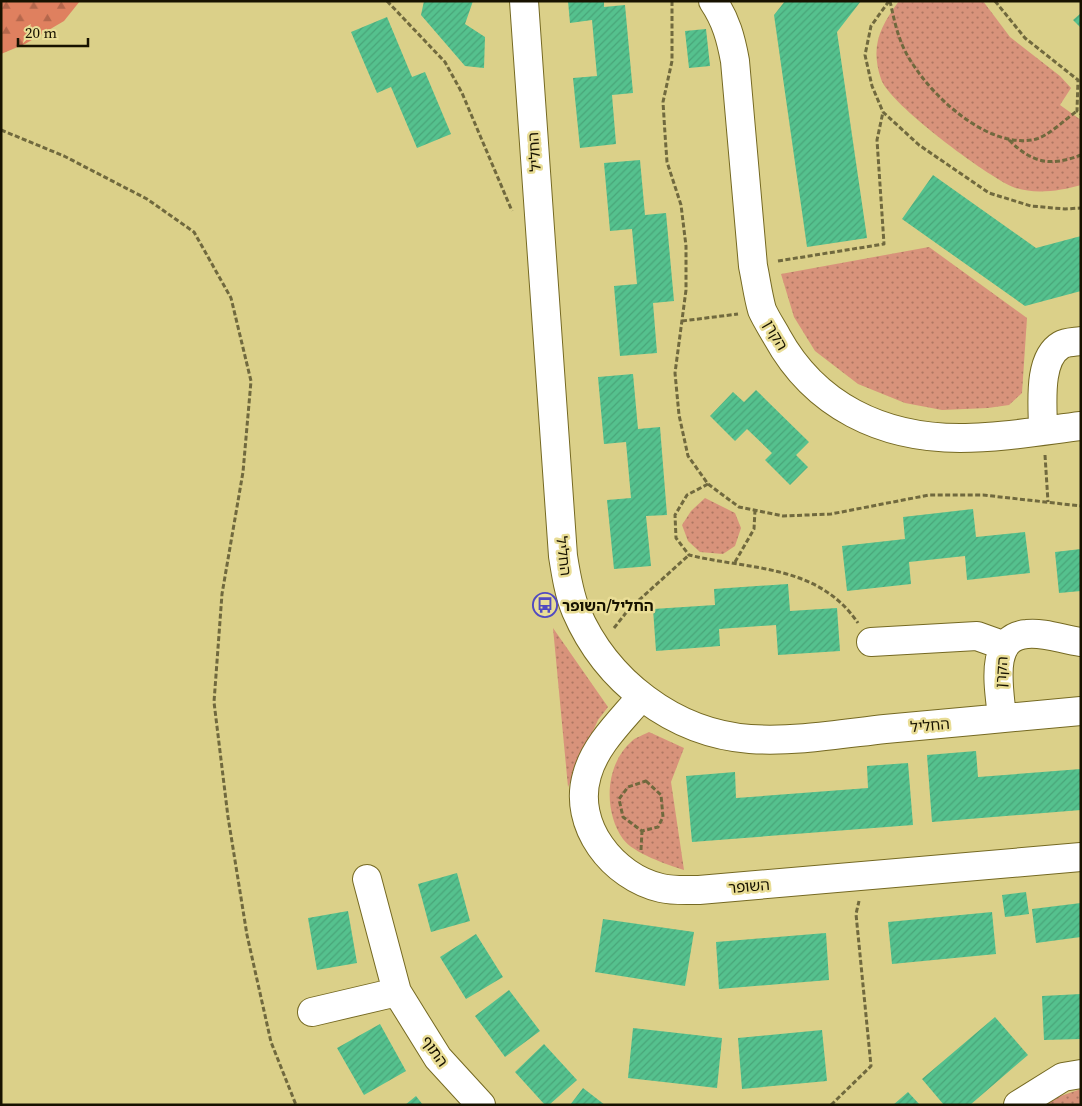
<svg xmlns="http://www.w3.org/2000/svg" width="1082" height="1106" font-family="'Source Serif 4','Noto Sans Hebrew',serif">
<defs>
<pattern id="forest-firs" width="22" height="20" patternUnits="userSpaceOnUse" patternTransform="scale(1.25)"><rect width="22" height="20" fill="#df805f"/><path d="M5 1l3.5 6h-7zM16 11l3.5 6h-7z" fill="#b4674c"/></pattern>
<pattern id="park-dots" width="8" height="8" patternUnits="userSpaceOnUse" patternTransform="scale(1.25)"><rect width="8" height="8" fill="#d8937b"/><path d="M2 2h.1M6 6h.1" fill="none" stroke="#ae7762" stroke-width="1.8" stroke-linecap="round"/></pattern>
<pattern id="building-hatch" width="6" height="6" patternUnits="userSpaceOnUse" patternTransform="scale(1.25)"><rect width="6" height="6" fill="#55c18e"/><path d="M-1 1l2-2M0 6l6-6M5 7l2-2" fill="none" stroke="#49a579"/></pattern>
</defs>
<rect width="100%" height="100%" fill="#dbd089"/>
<path fill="url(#forest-firs)" d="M1,1H80L64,21L25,44L1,54Z"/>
<path fill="url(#park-dots)" d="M899,1H983L1010,37L1060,76L1071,88L1060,105L1081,120V185C1060,191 1034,195 1013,187C987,176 889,104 881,79C870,46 880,27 899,1Z
M929,247L1027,318L1022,393L1009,405L988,408L942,410L905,403L858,384L815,351L794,317L781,274Z
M705,498L735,513L741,528L735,546L723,554L700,552L688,541L682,525L691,511Z
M553,628L608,707L598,720L568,787Z
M649,732L684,748L671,782L684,870C668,865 633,853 623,839C603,811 605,764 632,741C636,737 644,735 649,732Z
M1081,1089V1105H1042L1046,1101Z"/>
<path fill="url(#building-hatch)" d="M424,1H473L465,24L485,37L484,68L465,66L421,15Z
M568,1H604V7L625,5L633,93L612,95L616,144L580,148L573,78L597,76L592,20L570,23Z
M785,1H861L837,32L867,238L807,247L774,15Z
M1081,13V28L1073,20Z
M387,17L412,77L425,72L451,134L417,148L391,87L377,93L351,32Z
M706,29L710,66L689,68L685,31Z
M640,160L645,215L666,213L674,301L653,303L657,353L620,356L614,286L637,284L632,229L610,231L604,163Z
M933,175L1036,248L1081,236V291L1025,306L902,219Z
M633,374L638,429L660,427L667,515L646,516L651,566L614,569L607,500L631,498L626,442L604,444L598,377Z
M756,390L809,442L796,455L808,467L790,485L765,460L772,453L747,429L735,441L710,416L733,392L744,402Z
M973,509L976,537L1025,532L1030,573L967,580L965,556L909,562L911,584L847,591L842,546L905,539L903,517Z
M1081,549V591L1059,593L1055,552Z
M788,584L790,611L837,608L840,651L778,655L776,625L719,629L720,646L656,651L653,609L715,605L714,589Z
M976,751L978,777L1081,769V810L932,822L927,755Z
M908,763L913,825L692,842L686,776L735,772L736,798L868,788L867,766Z
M457,873L470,921L431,932L418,884Z
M1026,892L1029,914L1005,917L1002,895Z
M1081,903V937L1036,943L1032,909Z
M348,911L357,963L317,970L308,918Z
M992,912L996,954L892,964L888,922Z
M603,919L694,932L685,986L595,972Z
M826,933L829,980L719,989L716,942Z
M476,934L503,977L466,999L440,957Z
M509,990L540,1031L505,1057L475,1016Z
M1081,994V1039L1044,1040L1042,996Z
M995,1017L1028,1055L970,1105H944L922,1079Z
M380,1024L406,1071L364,1095L337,1048Z
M633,1028L722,1038L717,1088L628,1078Z
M822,1030L827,1081L742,1089L738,1038Z
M544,1044L577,1080L549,1105H545L515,1072Z
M583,1088L605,1105H570Z
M908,1092L920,1105H893Z
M416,1096L423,1105H405Z"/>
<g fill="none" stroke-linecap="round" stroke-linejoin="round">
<defs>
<path id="minor" d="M524,1L563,556C566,575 569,594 576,611C606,681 673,733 750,739C794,742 841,734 885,729C950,723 1016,717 1081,711
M713,1C726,20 731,39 735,61L753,266C756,280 758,296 762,310C766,319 772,328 777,337C815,406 882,438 960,438C1000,438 1041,431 1081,426
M1043,430C1043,407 1037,359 1061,345C1066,342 1075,342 1081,341
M871,642L977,636L1005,646
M641,697C621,721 595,745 587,775C572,825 613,877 661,888C673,891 687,890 699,890L1081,857
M1002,718C1000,691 987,637 1027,634C1044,632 1064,640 1081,642
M367,879L397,992L438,1058L481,1105
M312,1012L397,992
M1018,1105L1063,1077L1081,1074"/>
</defs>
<use href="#minor" stroke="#756922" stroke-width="30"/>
<path stroke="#70693e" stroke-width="3" stroke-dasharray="5 2.5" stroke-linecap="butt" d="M387,1L445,62L462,93L512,211
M672,1V61L663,102L665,134L667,162L681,205L686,246V290L675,373L679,415L688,456L708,484L739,507L783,516L831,514L929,495H983L1081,506
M889,1L871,26L865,55L872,86L883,112L919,145L989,193L1031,206L1065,209L1081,208
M890,1C893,15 896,29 901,42C918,85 982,148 1032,140C1047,138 1064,120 1077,111
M995,1L1025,38L1078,80L1077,111L1081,114
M1,130L64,156L147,199L194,232L231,298L251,381L243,472L222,594L214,702L228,817L247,935L271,1042L296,1105
M1009,140C1032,163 1050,167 1081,155
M778,261L884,244L877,140L883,112
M682,321L738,314
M1045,455L1048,502
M708,484L687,495L675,515L676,538L689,555C750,570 818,564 858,623
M735,562L754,529L755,510
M614,628L629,609L689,555
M646,781L661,795L663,817L658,827L642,831L623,817L619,799L628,787Z
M641,850L642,831
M831,1105L871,1066L856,914L859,901"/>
<use href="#minor" stroke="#fff" stroke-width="28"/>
</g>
<defs>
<symbol id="bus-ring" viewBox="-11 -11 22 22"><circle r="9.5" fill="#e9dd96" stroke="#514ac1" stroke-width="1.5"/><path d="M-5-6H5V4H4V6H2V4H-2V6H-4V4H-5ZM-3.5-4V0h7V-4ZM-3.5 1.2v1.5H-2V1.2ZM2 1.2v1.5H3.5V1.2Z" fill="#514ac1"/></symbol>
</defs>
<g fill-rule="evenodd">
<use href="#bus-ring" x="531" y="591" width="28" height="28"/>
</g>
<g text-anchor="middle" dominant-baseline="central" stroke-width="5" stroke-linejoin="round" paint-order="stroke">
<g font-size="15" fill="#171200" stroke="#e9dd96">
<text transform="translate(534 152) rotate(-94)">החליל</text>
<text transform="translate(776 335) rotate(60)">הקרן</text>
<text transform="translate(564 556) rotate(83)">החליל</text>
<text transform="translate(1001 672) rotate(-86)">הקרן</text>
<text transform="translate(930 725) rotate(-5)">החליל</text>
<text transform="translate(749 886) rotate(-5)">השופר</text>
<text transform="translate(435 1051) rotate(54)">התוף</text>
</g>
<g font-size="15" font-weight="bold" fill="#171200" stroke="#e9dd96" text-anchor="start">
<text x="562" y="605">החליל/השופר</text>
</g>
</g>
<rect width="1082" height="1106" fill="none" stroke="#171200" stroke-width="5"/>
<path d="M18 38v8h70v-8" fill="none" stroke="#171200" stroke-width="2.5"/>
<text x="25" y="38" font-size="15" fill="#171200" stroke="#e9dd96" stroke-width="4" paint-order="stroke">20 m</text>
</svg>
